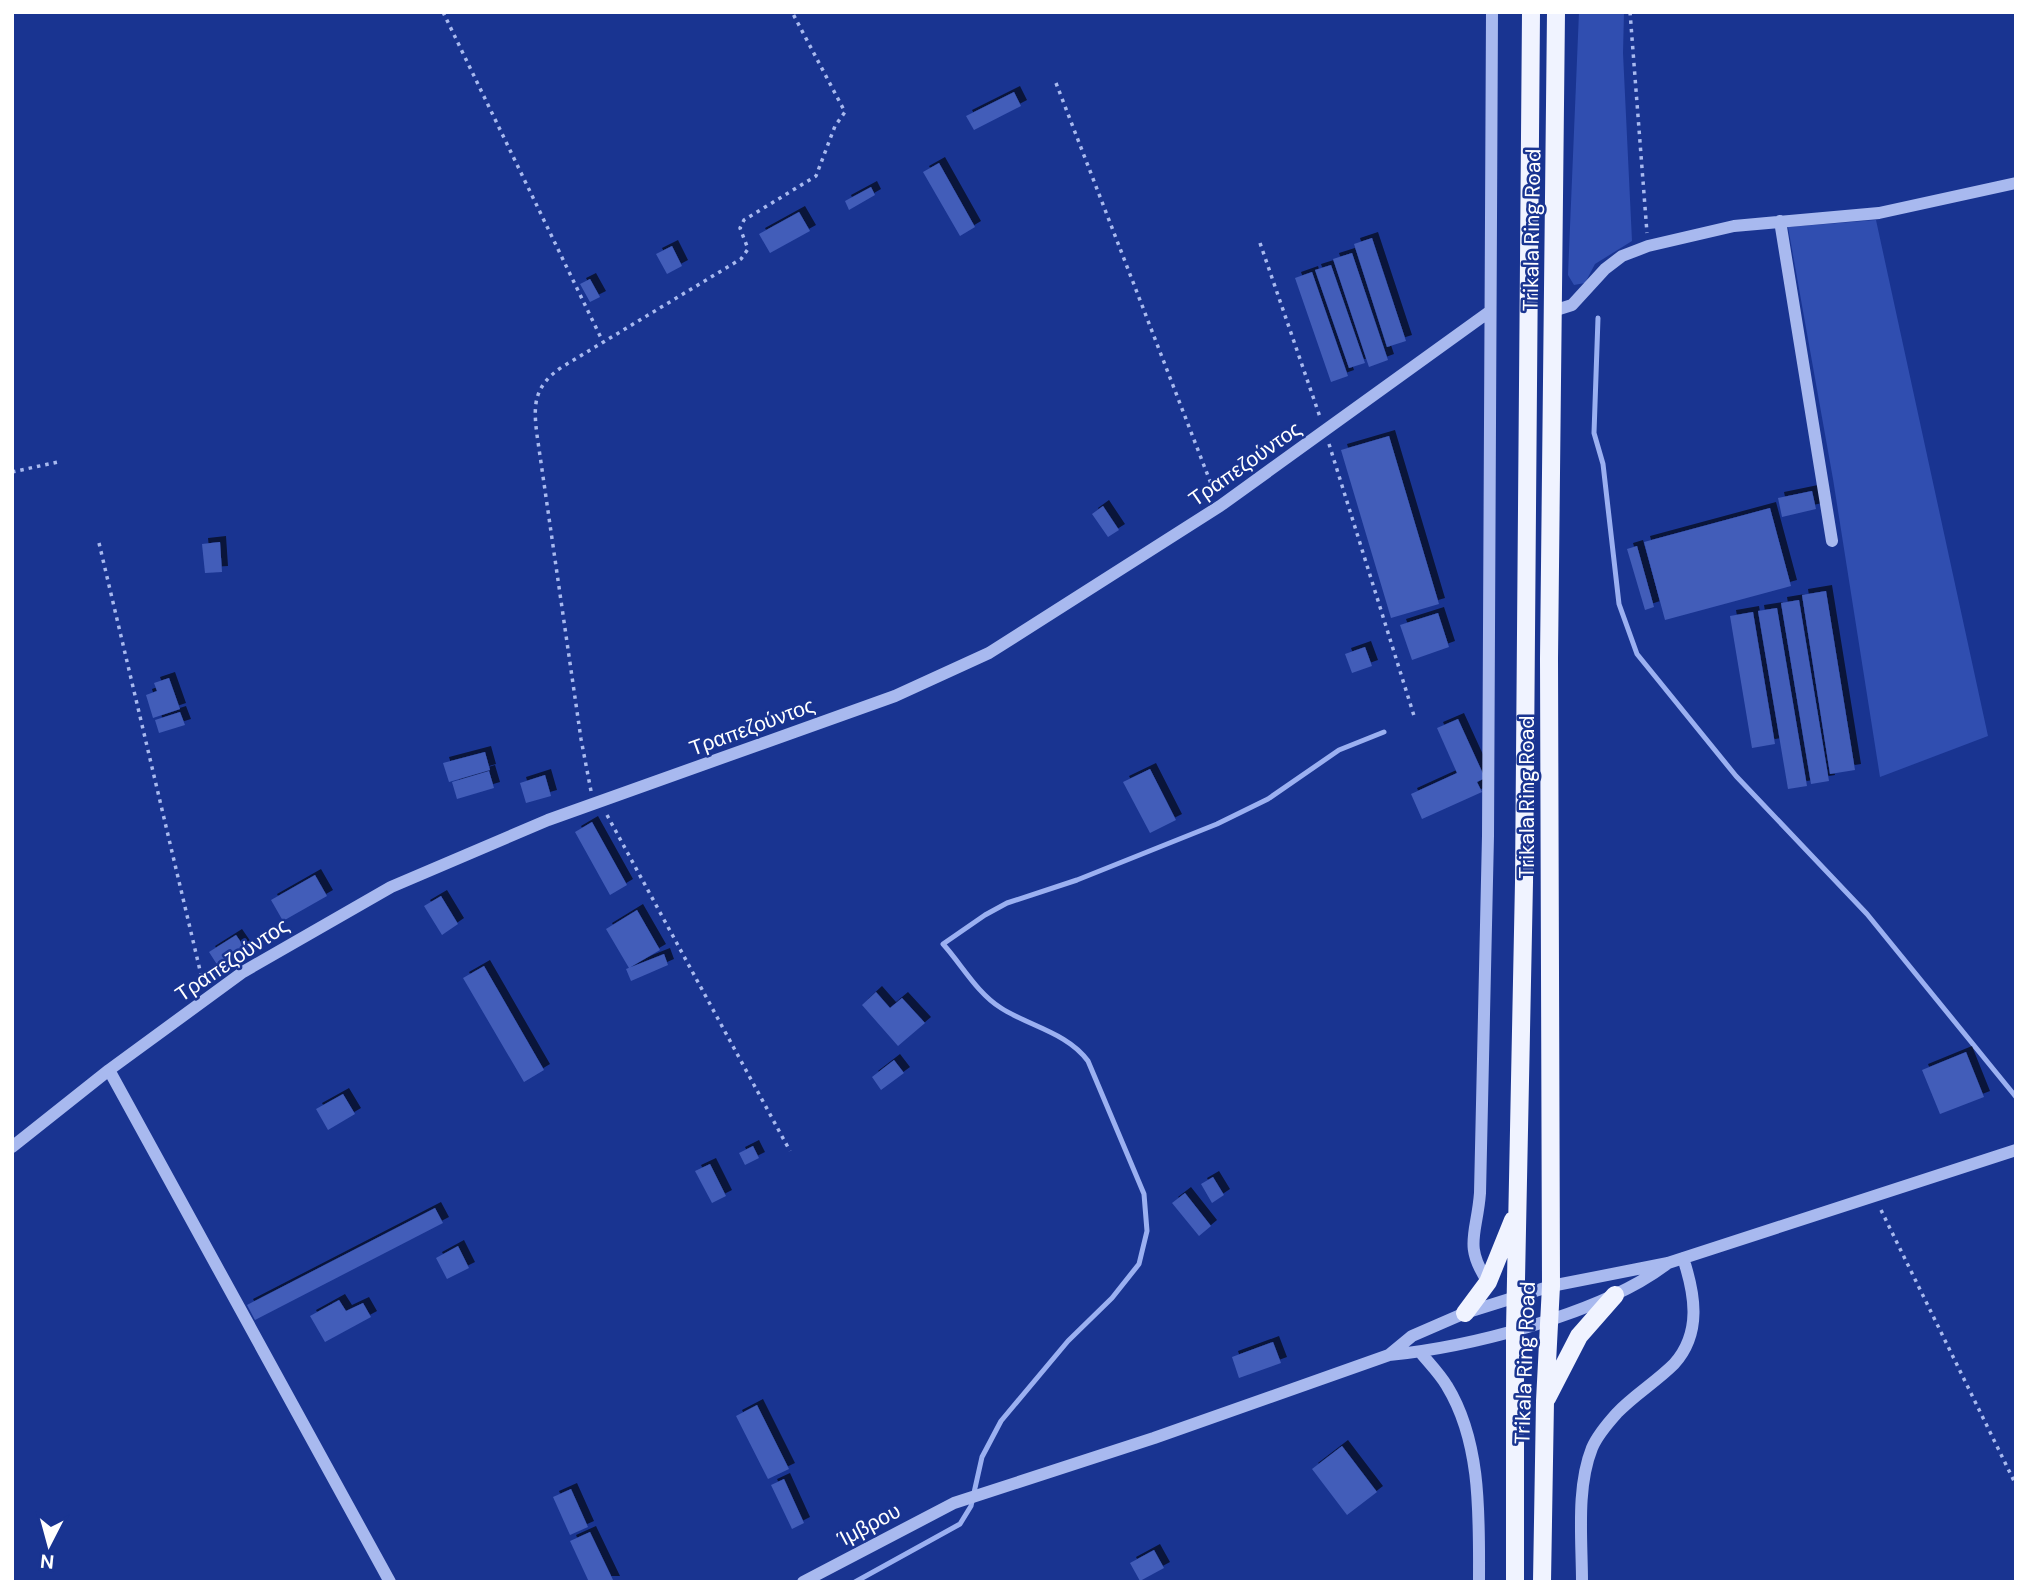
<svg xmlns="http://www.w3.org/2000/svg" width="2028" height="1594" font-family="'DM Sans',sans-serif">
<defs>
<filter id="shadow"><feDropShadow dx="6" dy="-6" stdDeviation="0" flood-color="#0009"/></filter>
</defs>
<rect width="100%" height="100%" fill="#193491"/>
<path fill="#304eb0" d="M1579,12H1624L1623,53L1632,241L1595,264L1585,283L1574,285L1568,275Z
M1876,220L1988,736L1880,777L1833,479L1788,227Z"/>
<g fill="none" stroke-linecap="round" stroke-linejoin="round">
<path stroke="#9bb0f1" stroke-width="5" d="M1598,318L1594,433L1603,464L1619,604L1637,654L1736,776L1867,914L2016,1097
M855,1582L960,1524L971,1506L982,1457L1001,1421L1068,1341L1112,1298L1139,1264L1147,1231L1144,1194L1088,1061C1068,1033 1029,1026 1001,1008C977,993 962,965 943,944L985,915L1007,903L1077,880L1217,824L1268,799L1339,750L1384,732"/>
</g>
<path fill="#425db9" filter="url(#shadow)" d="M1014,92L1021,106L974,130L966,116Z
M939,163L975,227L960,236L923,172Z
M871,187L875,195L849,210L845,201Z
M799,212L810,231L770,253L759,234Z
M1372,238L1406,341L1387,347L1354,244Z
M672,246L682,266L667,274L656,254Z
M1352,253L1388,360L1369,367L1333,259Z
M1331,265L1365,363L1349,368L1315,270Z
M1312,272L1348,376L1331,382L1295,278Z
M590,279L600,297L590,302L580,284Z
M1389,436L1439,604L1391,618L1341,450Z
M1812,491L1816,509L1782,517L1778,498Z
M1103,506L1119,530L1108,537L1092,514Z
M1770,508L1791,586L1665,620L1644,542Z
M220,542L222,572L205,573L202,544Z
M1637,546L1654,607L1645,610L1627,549Z
M1826,591L1855,770L1830,774L1802,595Z
M1799,600L1829,781L1811,784L1781,603Z
M1777,608L1807,786L1788,789L1758,611Z
M1753,612L1775,744L1752,748L1730,616Z
M1438,613L1449,647L1412,660L1400,625Z
M1365,647L1372,666L1352,673L1345,654Z
M169,678L180,709L153,718L146,695L157,691L154,683Z
M180,712L185,725L159,733L155,720Z
M1458,719L1485,778L1477,782L1482,792L1422,819L1411,794L1457,773L1437,728Z
M485,752L490,770L449,782L443,763Z
M1150,769L1176,820L1150,833L1123,782Z
M489,771L494,788L457,799L452,782Z
M545,775L551,796L526,803L520,783Z
M592,822L627,885L610,895L575,832Z
M315,875L327,896L283,921L271,900Z
M441,896L458,924L442,935L424,906Z
M637,910L660,950L629,968L606,929Z
M236,935L245,948L218,966L209,952Z
M664,954L668,965L631,981L626,969Z
M484,966L544,1070L524,1082L463,978Z
M876,992L890,1008L902,998L925,1023L898,1046L862,1005Z
M1966,1052L1984,1097L1940,1114L1922,1070Z
M894,1060L904,1073L881,1090L872,1077Z
M343,1094L355,1114L328,1130L316,1109Z
M753,1146L759,1158L745,1165L739,1153Z
M710,1164L726,1196L712,1203L695,1171Z
M1213,1177L1224,1195L1212,1203L1201,1184Z
M1185,1193L1211,1226L1199,1236L1172,1203Z
M435,1208L443,1223L255,1320L247,1305Z
M458,1246L469,1268L447,1279L436,1258Z
M339,1300L346,1311L363,1303L371,1317L325,1342L310,1316Z
M1273,1342L1281,1363L1239,1378L1232,1357Z
M757,1405L789,1469L768,1479L736,1416Z
M1342,1446L1377,1492L1347,1515L1312,1469Z
M784,1479L804,1523L792,1529L771,1485Z
M571,1489L588,1527L570,1535L553,1497Z
M590,1532L614,1582H589L570,1541Z
M1154,1550L1164,1568L1140,1581L1130,1563Z"/>
<g fill="none" stroke-linecap="round" stroke-linejoin="round">
<path stroke="#a8b9ef" stroke-width="3.5" stroke-dasharray="3.5 5" stroke-linecap="butt" d="M443,12L603,342
M1630,12L1647,233
M1056,83L1215,494
M1260,243L1320,417
M1329,444L1415,719
M12,472L58,462
M99,543L203,983
M591,791L581,739L537,435C533,404 534,386 562,367L741,259L748,249L740,228L744,220L816,176L835,126L845,112L792,12
M607,815L790,1151
M1881,1210L2016,1485"/>
<path stroke="#a8b9ef" stroke-width="12" d="M1780,221L1832,541
M1553,311L1572,305L1605,269L1622,256L1648,246L1734,226L1879,213L2016,183
M109,1070L390,1582
M12,1147L109,1070L243,972L391,887L548,820L895,696L989,653L1220,506L1489,312
M1488,1282C1463,1245 1477,1234 1480,1193L1488,836L1492,12
M1420,1352C1429,1363 1440,1374 1447,1386C1482,1443 1479,1518 1479,1582
M1389,1355L1412,1336L1465,1313L1551,1286L1668,1263L2016,1150
M803,1582L954,1503L1154,1438L1389,1355C1470,1347 1604,1313 1668,1263
M1582,1582C1582,1540 1576,1488 1592,1448C1597,1436 1608,1423 1617,1413C1634,1395 1656,1382 1674,1364C1702,1333 1695,1294 1683,1258"/>
<path stroke="#f0f3ff" stroke-width="18" d="M1465,1313L1488,1282L1513,1220
M1547,1398L1579,1336L1615,1295
M1515,1582V1329L1524,882L1531,12
M1542,1582L1545,1401L1551,1286L1549,659L1556,12"/>
</g>
<g text-anchor="middle" dominant-baseline="central" stroke-width="5" stroke-linejoin="round" paint-order="stroke">
<g font-size="21" fill="#fff" stroke="#193491">
<text transform="translate(1532 230) rotate(-89)">Trikala Ring Road</text>
<text transform="translate(1245 464) rotate(-35)">Τραπεζούντος</text>
<text transform="translate(752 727) rotate(-20)">Τραπεζούντος</text>
<text transform="translate(1527 797) rotate(-90)">Trikala Ring Road</text>
<text transform="translate(232 960) rotate(-34)">Τραπεζούντος</text>
<text transform="translate(1525 1363) rotate(-88)">Trikala Ring Road</text>
<text transform="translate(869 1525) rotate(-28)">Ίμβρου</text>
</g>
</g>
<rect width="2028" height="1594" fill="none" stroke="#ffffff" stroke-width="28"/>
<g transform="translate(49 1545) rotate(186)" stroke="#193491" stroke-width="5" paint-order="stroke">
<path d="M0-5L12 26L0 18L-12 26Z" fill="#ffffff"/>
<text y="-10" font-size="19" font-weight="bold" text-anchor="middle" fill="#ffffff">N</text>
</g>
</svg>
